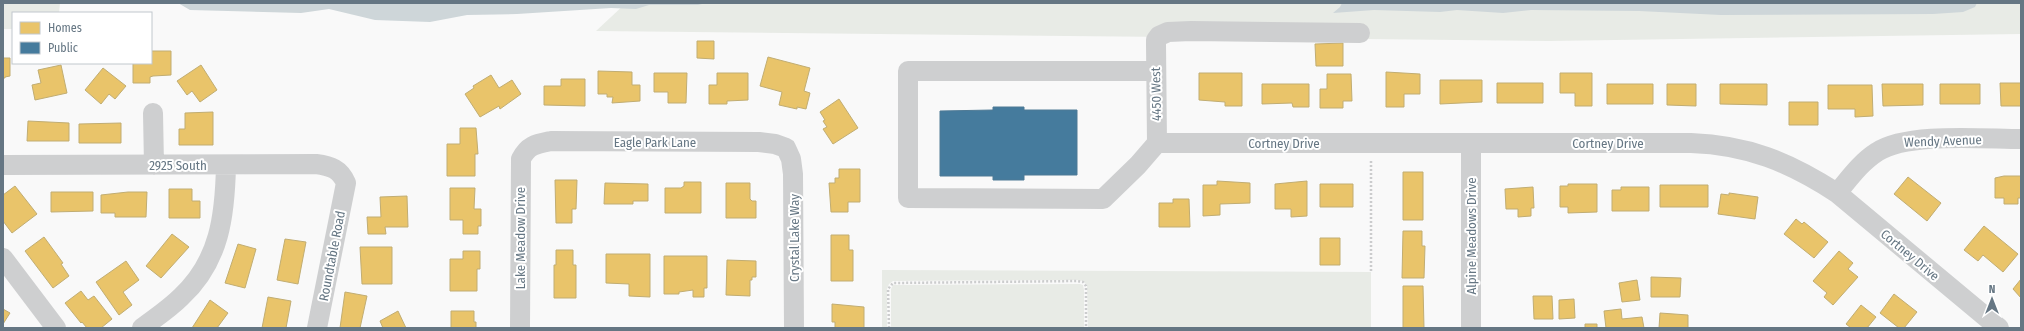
<svg xmlns="http://www.w3.org/2000/svg" width="2024" height="331" font-family="'Fira Sans Condensed',sans-serif">
<rect width="100%" height="100%" fill="#f9f9f9"/>
<path fill="#e8ebe6" d="M3,3H60L59,13H13V29H3Z
M626,3H2021V34L1549,41L596,31Z
M882,270L1371,272V328H1088L1087,285L1083,281L1077,280L893,281L889,284L887,289V328H882Z
M1080,284L1083,285L1084,290V328H891V289L893,285Z"/>
<path fill="#ced6d9" d="M178,3H706L698,5H649L636,9L611,8L517,14L467,15L430,22L375,20L329,9L301,13L190,10Z
M1342,3H1977L1975,7L1963,12L1933,14L1721,15L1639,11L1531,10L1503,13L1457,10L1440,12L1374,10L1333,13L1340,7Z"/>
<path fill="#e9c46a" stroke="#c1ad72" d="M697,41H714V59L697,58Z
M1343,43V66H1316L1315,44Z
M151,51H171V75L153,76L150,77V83H133V63H151Z
M768,57L810,68L804,91L810,93L806,109L797,107V109L779,105L782,92L760,86Z
M3,58H10V76L5,77V78H3Z
M61,65L67,93L35,100L32,85L41,83L38,70Z
M201,65L217,90L200,102L192,91L187,95L177,81Z
M103,68L126,86L115,99L109,94L101,104L85,90Z
M598,71L632,72V85H640V101L612,103L613,97H607V94H598Z
M1386,72L1420,74V94H1404V107H1386Z
M654,73H687L686,103H668V92H654Z
M717,73H748V100L727,101V104H709V85H717Z
M1199,73H1242V106H1225V102L1199,100Z
M1560,73H1592V106H1575V93H1560Z
M1327,74H1351L1352,101H1343V108H1320V89H1327Z
M491,75L499,88L512,80L521,94L500,109L499,106L480,117L465,94L474,88L473,86Z
M561,79H585V106L544,105V86H561Z
M1440,80H1482V102L1440,104Z
M1497,83H1543V103H1497Z
M2000,83H2021V106H2001Z
M1262,84H1309V107H1293L1292,103L1262,104Z
M1607,84H1653V104H1607Z
M1667,84H1696V106L1667,105Z
M1720,84H1767V105L1720,104Z
M1882,84H1923V105L1883,106Z
M1940,84H1980V104H1940Z
M1828,85H1872L1873,116L1855,117V109H1828Z
M839,99L858,128L833,144L823,129L827,127L823,121L825,120L820,112Z
M1789,102H1818V125H1789Z
M213,112V145H179V129H185V113Z
M28,121L69,123V141H27Z
M121,123V143H79V124Z
M460,128H476L478,154H475V176H447V144H460Z
M839,169H860V202H848V212H831L829,183H835V178H839Z
M1403,172H1423V220H1403Z
M2004,176H2021V198H2018V204H2004V198H1995V178Z
M1908,177L1941,203L1927,221L1894,194Z
M555,180H577L576,209H572V223H556Z
M1217,181L1250,183V203L1220,204V215L1203,216V185H1217Z
M1307,181V216L1291,217V209H1275V184Z
M684,182H701V213H665V188H681L684,186Z
M605,183L648,184V201H633V204H604Z
M726,183H750V199L752,201H756V218H726Z
M1320,184H1353V207H1320Z
M1568,184H1597V212L1568,213V207H1560V186H1568Z
M1660,185H1708V207H1660Z
M15,186L37,214L12,233L3,221V195Z
M1533,187L1534,208H1531V216L1518,217V209H1506L1505,189Z
M1621,187H1649V211H1612V190H1621Z
M450,188H475L474,209H481V226H478V234H463V220H450Z
M169,189H192V201H200V218H169Z
M51,192H93V211L51,212Z
M128,192H147L146,217H115V213H101V195Z
M1729,193L1758,197L1755,219L1718,214L1721,194L1729,195Z
M407,196L408,227H385L386,234H368L367,217H381L380,197Z
M1173,199H1189L1190,227H1159V203H1173Z
M1796,219L1802,224L1804,222L1828,242L1814,258L1784,234Z
M1984,226L2018,254L2003,272L1983,255L1978,261L1964,250Z
M1403,231H1422V246H1425L1424,278H1402Z
M172,234L189,247L161,278L146,266Z
M831,235H849V250H853V281H831Z
M44,237L63,263L61,264L69,276L53,288L25,251Z
M1320,238H1340V265H1320Z
M285,239L306,242L298,284L277,280Z
M238,244L256,249L245,288L225,283Z
M360,247H392V284H362Z
M556,250H573V265H576V298H554V265H556Z
M463,251H480V269H477V291H450V259H463Z
M1839,251L1853,263L1848,269L1858,277L1833,305L1824,297L1827,293L1813,281Z
M606,254H650V297L629,296V284L606,283Z
M664,256H707V288H704V297H693V290L679,292V294H664Z
M727,260L756,261V277H752V280H750V296L726,295Z
M126,261L139,280L123,292L132,305L119,315L96,282Z
M1651,277L1681,278L1680,297H1651Z
M2021,279V298L2013,289Z
M1637,280L1640,300L1622,302L1619,283Z
M1403,286H1423L1424,328H1403Z
M81,291L88,300L94,296L112,319L101,328H87L82,322L81,323L65,303Z
M345,292L367,296L360,328H340Z
M1894,294L1917,312L1904,328H1899L1880,313Z
M1533,296H1552L1553,319H1534Z
M268,297L291,301L286,328H262Z
M1574,299L1575,318L1559,319V300Z
M210,300L228,313L217,328H192Z
M832,304L864,307V328H835V322H832Z
M1861,305L1876,317L1867,328H1851L1846,324Z
M3,309L10,313L3,324Z
M1621,309L1622,319L1642,317L1644,328H1606L1604,311Z
M398,311L406,328H383L380,321Z
M451,311H474V322H476V328H451Z
M1660,313L1688,315V328H1659Z
M1585,324H1597V328H1585Z"/>
<path fill="#457b9d" stroke="#4f7a95" d="M993,107H1024V110H1077V175H1024V180H993V176H940V111L993,110Z"/>
<g fill="none" stroke-linecap="round" stroke-linejoin="round">
<path stroke="#cbcccd" stroke-width="2.5" stroke-dasharray="2 2" stroke-linecap="butt" d="M1371,161V272
M889,328L888,289L893,283L1077,281L1083,282L1086,286V328"/>
<path stroke="#cecfd0" stroke-width="20" d="M1156,71H908V198L1103,199L1138,165L1157,143
M153,113L154,165
M1157,143H1691C1748,145 1789,162 1837,193L1999,328
M1157,143L1156,44V40L1159,36L1168,32L1191,31L1360,33
M3,165L316,164C331,166 340,169 346,183L317,328
M1837,193C1849,179 1861,162 1877,152C1907,132 1984,139 2021,139
M3,258L56,328
M142,328C155,318 169,309 181,297C220,261 225,215 226,165
M520,328L521,159C528,145 536,144 551,141L759,142L775,144L786,148L791,159L793,174L794,328
M1471,328V144"/>
</g>
<g text-anchor="middle" dominant-baseline="central" stroke-width="4" stroke-linejoin="round" paint-order="stroke">
<g font-size="13" fill="#657683" stroke="#fff">
<text transform="translate(1156 94) rotate(-91)">4450 West</text>
<text transform="translate(1943 141) rotate(-2)">Wendy Avenue</text>
<text x="655" y="142">Eagle Park Lane</text>
<text x="1284" y="143">Cortney Drive</text>
<text x="1608" y="143">Cortney Drive</text>
<text x="178" y="165">2925 South</text>
<text transform="translate(1471 236) rotate(-90)">Alpine Meadows Drive</text>
<text transform="translate(520 238) rotate(-90)">Lake Meadow Drive</text>
<text transform="translate(794 238) rotate(-90)">Crystal Lake Way</text>
<text transform="translate(1910 255) rotate(40)">Cortney Drive</text>
<text transform="translate(332 256) rotate(-79)">Roundtable Road</text>
</g>
</g>
<rect width="2024" height="331" fill="none" stroke="#657683" stroke-width="8"/>
<rect x="12" y="12" width="140" height="52" fill="#ffffff" stroke="#c1c8cd"/>
<rect x="20" y="22" width="20" height="12" fill="#e9c46a" stroke="#c1c8cd"/>
<text x="48" y="32" font-size="12" fill="#657683">Homes</text>
<rect x="20" y="42" width="20" height="12" fill="#457b9d" stroke="#c1c8cd"/>
<text x="48" y="52" font-size="12" fill="#657683">Public</text>
<g transform="translate(1992 299)" stroke="#ffffff" stroke-width="3" paint-order="stroke">
<path d="M0-3L7 15L0 10L-7 15Z" fill="#657683"/>
<text y="-6" font-size="11" font-weight="bold" text-anchor="middle" fill="#657683">N</text>
</g>
</svg>
